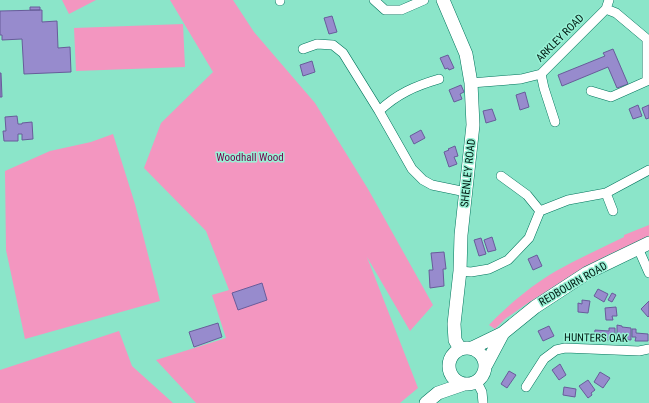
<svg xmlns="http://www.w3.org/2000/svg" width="649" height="403" font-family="'Roboto Condensed',sans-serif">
<rect width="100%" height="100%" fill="#8be5c9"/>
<path fill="#f396c0" d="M62,0H96L69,14Z
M170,0H233L254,32L315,103L368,189L433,305L410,331L367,257L418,388L400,403H196L156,360L226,338L212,295L229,290L206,231L144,168L161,123L213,72Z
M183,24L185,67L76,71L74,28Z
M113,134L135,204L160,301L25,339L6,250L5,171L50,151L91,142Z
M649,225V237L608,255L572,275L525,305L505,319L495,329L489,325C508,305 532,285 556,271C578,259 601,248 624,237V235Z
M119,331L132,366L173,403H0V370Z"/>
<path fill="#978bcd" stroke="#685c9a" d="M30,7H40V10H30Z
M42,10V22L57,21L58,48L70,47L71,72L24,74L22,39L2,40V35H0V11Z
M332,16L337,32L329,34L324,18Z
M613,49L628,84L617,88L608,67L562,86L558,75L605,56L603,53Z
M448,55L454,68L449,70L448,68L445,69L440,58Z
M312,61L315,72L303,76L300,65Z
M0,73H1L2,97H0Z
M461,85L464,92L460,94L462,99L454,102L449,90Z
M525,92L529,107L520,110L516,95Z
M638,105L642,116L633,119L629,109Z
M649,105V118L646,119L642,108Z
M492,109L496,120L486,123L483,111Z
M17,116L18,124H22V123L32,122L33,139L22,140V134H18V141H4L3,131H6L5,117Z
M421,130L425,138L414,144L410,136Z
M455,146L458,156L454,157L457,164L449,167L444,152L449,150L448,149Z
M492,237L496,250L488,252L484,240Z
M481,238L486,254L479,256L474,240Z
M444,252L446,269H443L444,286L430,288L429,270H433L431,253Z
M537,255L542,266L533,270L528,259Z
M262,283L267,300L238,310L232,293Z
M598,289L608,294L604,302L594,296Z
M612,293L616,295L612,302L608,300Z
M582,300L590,301L588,313L578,312V303L582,304Z
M649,301V316L648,317L641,309Z
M616,307L617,316H612L613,320H606L605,308Z
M218,323L222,337L194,347L189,332Z
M617,325L622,326V327L631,328V340L617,339Z
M549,326L554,336L543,341L538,331Z
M609,328H615V336H609V340L594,339L595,330L609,331Z
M632,329H636V333L648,334V341H635L636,337H632Z
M560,364L566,375L559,380L552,370Z
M509,371L516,375L507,388L501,384Z
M600,372L610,378L603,388L594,382Z
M588,380L595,390L591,393L592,395L588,398L579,386Z
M564,387L576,389L575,397L563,395Z"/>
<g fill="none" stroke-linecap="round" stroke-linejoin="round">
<defs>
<path id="street" d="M280,0V1
M374,0L385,10H401L424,0
M606,9L616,13L647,39L649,40
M303,49L317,44L333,45L343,53L379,111L412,169L423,180L432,185L466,192
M541,74L544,88L555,122
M471,83L521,79L541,74L606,9L609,0
M591,91L611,97L647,81V39
M379,111C397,94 415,86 439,79
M501,176L527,195L540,211
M606,193L613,211
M638,248L649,273
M460,271L471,272L489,269L508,260L529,238L540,211L568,200L606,193L649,170
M477,382L482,392L483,403
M526,387L544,359L556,350L565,348L639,351L649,349"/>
<path id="secondary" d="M443,0L466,54L471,83L473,125L461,235L460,271L454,324L455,340L460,349
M449 366a18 18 0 1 1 36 0a18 18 0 1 1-36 0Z
M472,348L503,333L535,307L587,273L649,243
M486,365L503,333
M426,403L438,393L464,384"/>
</defs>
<use href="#street" stroke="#01745c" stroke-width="10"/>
<use href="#secondary" stroke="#01745c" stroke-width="14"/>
<use href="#street" stroke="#fff" stroke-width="9"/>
<use href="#secondary" stroke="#fff" stroke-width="13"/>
</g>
<g text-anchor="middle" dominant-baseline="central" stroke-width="3" stroke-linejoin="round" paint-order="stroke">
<g font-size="11" fill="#001a12" stroke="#98f2d6">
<text transform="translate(560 38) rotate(-45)">ARKLEY ROAD</text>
<text transform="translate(468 173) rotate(-84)">SHENLEY ROAD</text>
<text transform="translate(573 284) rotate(-30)">REDBOURN ROAD</text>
<text transform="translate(596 338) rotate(1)">HUNTERS OAK</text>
</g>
<g font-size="11" fill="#77004a" stroke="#98f2d6">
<text x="250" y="157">Woodhall Wood</text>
</g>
</g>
</svg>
